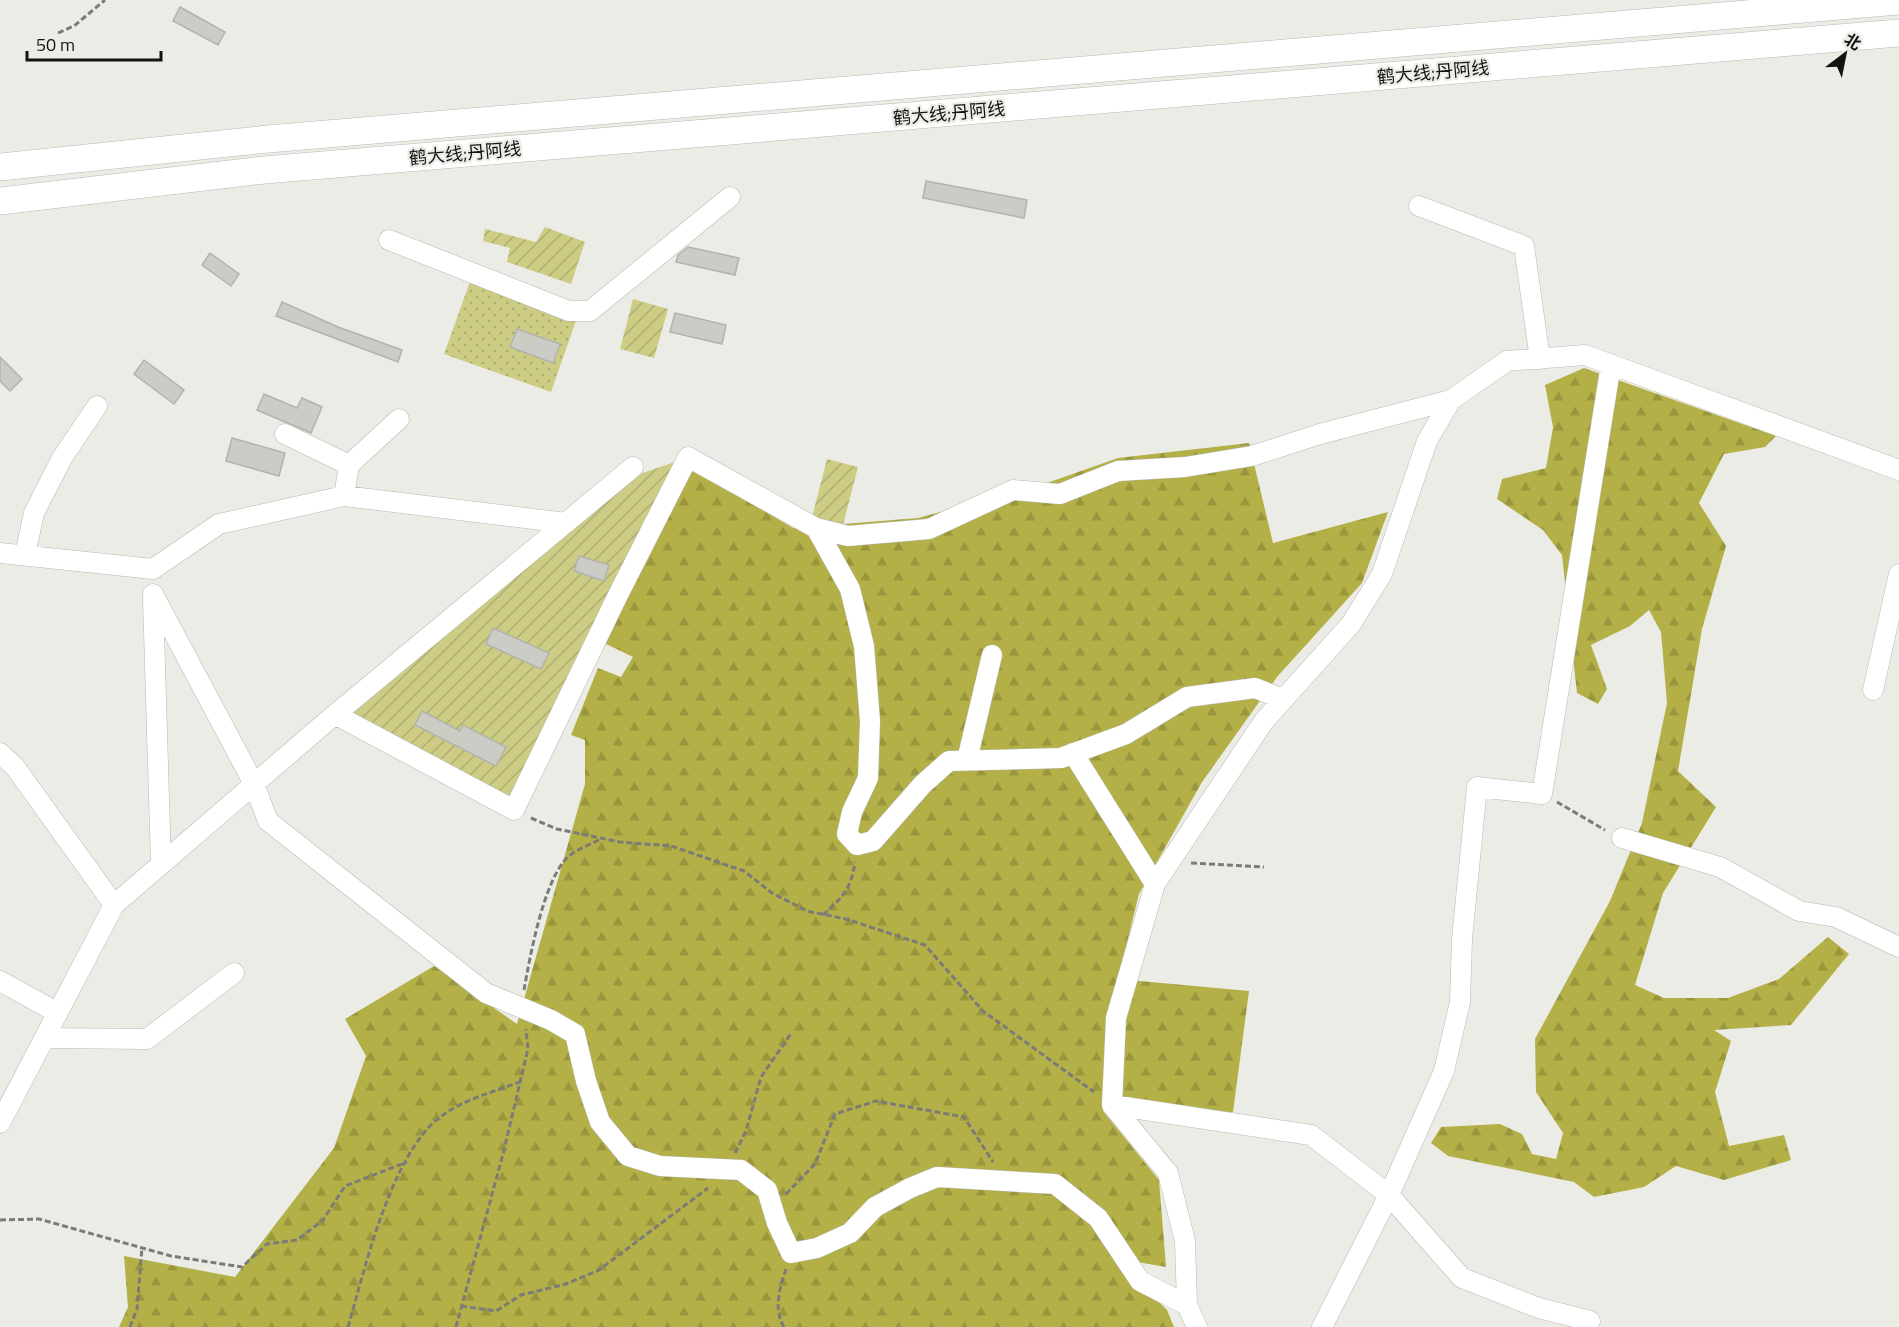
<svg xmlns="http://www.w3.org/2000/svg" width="1899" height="1327" font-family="'Titillium Web','Noto Sans SC',sans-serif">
<defs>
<pattern id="grass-dots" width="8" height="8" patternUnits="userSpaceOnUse" patternTransform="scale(1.5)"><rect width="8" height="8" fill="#cdcc84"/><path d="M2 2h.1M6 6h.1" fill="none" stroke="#afae71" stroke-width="1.8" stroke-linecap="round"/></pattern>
<pattern id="forest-firs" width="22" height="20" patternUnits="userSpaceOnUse" patternTransform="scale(1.5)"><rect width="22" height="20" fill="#b3b047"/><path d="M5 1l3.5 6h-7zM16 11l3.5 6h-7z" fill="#99963d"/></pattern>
<pattern id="garden-furrows" width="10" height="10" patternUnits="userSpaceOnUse" patternTransform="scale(1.5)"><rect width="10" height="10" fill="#cdcc84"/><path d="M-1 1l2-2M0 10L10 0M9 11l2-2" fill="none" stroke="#afae71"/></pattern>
</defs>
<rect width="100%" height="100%" fill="#ecece6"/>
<path fill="url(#grass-dots)" d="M471,279L577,318L551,392L444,354Z"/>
<path fill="url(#forest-firs)" d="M1584,368L1776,436L1765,447L1724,454L1699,503L1726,546L1702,629L1678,771L1716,807L1663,893L1635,985L1664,998H1728L1779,979L1828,937L1849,954L1791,1025L1714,1030L1731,1041L1715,1092L1729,1146L1784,1135L1791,1160L1724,1180L1676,1166L1644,1187L1594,1197L1574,1182L1448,1156L1431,1143L1441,1127L1500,1124L1522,1134L1532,1154L1556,1159L1563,1133L1536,1092L1535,1039L1610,901L1642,823L1667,703L1661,632L1649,610L1630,626L1591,645L1607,689L1598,704L1577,693L1562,555L1543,530L1497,499L1502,479L1546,468L1553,427L1545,385Z
M1249,443L1273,543L1388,512L1362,583L1277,677L1202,782L1139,894L1118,979L1249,991L1233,1112L1103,1111L1159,1180L1166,1267L1114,1258L1167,1310L1174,1327H119L128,1307L124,1256L235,1277L334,1148L366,1056L345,1019L434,966L517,1024L585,784V740L571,735L598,668L621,677L633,657L604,643L691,467L793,528L918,518L1047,483L1118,458Z"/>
<path fill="url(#garden-furrows)" d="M545,227L585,242L571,284L507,262L510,248L483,241L485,229L536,242Z
M633,299L668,309L654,358L620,349Z
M827,459L858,467L843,525L812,517Z
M680,460L511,803L347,713L637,475Z"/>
<path fill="#ccccc6" stroke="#b2b3ad" stroke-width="1.5" d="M180,7L225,32L218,45L173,21Z
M926,181L1027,200L1024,218L923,198Z
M688,247L739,258L735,275L676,262L678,255Z
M210,253L239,274L231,286L202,265Z
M282,302L338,327L402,350L398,362L276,316Z
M675,313L726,325L722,344L670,332Z
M517,329L560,344L553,363L510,347Z
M0,357L22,379L10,391L0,381Z
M144,360L184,390L174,404L134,374Z
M264,394L297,408L302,398L322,407L311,433L257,410Z
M232,438L285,453L279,476L226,461Z
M579,556L609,565L604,581L574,571Z
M493,628L549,653L541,669L486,644Z
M422,711L460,731L463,725L506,747L496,766L415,725Z"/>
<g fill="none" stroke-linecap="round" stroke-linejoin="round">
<defs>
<path id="minor" d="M1419,206L1524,246L1540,359
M389,240L569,311H590L730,197
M285,434L349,465
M344,496L349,465L399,419
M816,528L850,589L864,646L870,721L868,778L852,812L847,834L857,845L873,841L923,784L949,761L1061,758L1126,734L1187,697L1255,688L1283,699
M0,553L153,569L219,524L344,496L566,523
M25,555L34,513L62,458L97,406
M153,594L254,784L268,821L486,993L551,1020L575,1034L586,1081L600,1122L628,1156L660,1166L741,1170L767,1190L777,1223L791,1253L817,1248L850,1233L875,1207L910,1188L937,1177L1055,1184L1098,1218L1140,1281L1187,1305L1185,1241L1168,1173L1112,1105L1311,1135L1389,1195L1462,1278L1539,1308L1590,1321
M153,599L161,864
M1873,690L1899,574
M336,715L514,810L617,597L688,457L816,528L848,536L929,529L1013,490L1060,494L1118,471L1185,467L1252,456L1320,434L1451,400
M0,753L15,767L114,905
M1073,753L1155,884
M967,760L992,655
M1622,838L1720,867L1799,911L1836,917L1899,947
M0,981L58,1013
M46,1038L147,1039L234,973
M1112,1105L1116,1018L1155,884L1264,721L1351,624L1382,574L1427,441L1451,400L1507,361L1585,355L1899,470
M0,1123L114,905L326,722L633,467
M1187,1305L1197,1327
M1322,1327L1389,1195L1444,1071L1460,1002L1462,939L1477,787L1542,794L1611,364"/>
<path id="highway" d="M0,167L268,139L1899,1
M0,201L264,170L1899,33"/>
</defs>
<use href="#minor" stroke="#b8b8b2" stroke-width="21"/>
<use href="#highway" stroke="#b8b8b2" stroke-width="28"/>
<path stroke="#7b7b77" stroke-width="3" stroke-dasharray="6 3" stroke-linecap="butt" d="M58,33L74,26L105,0
M1557,802L1605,830
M531,818L557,829L620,842L671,846L744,871L772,893L807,911L846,919L925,945L983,1011L1094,1092
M1191,863L1264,867
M823,915C843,897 851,889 855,862
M524,990C530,956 544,879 568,857C577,849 591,844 601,839
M735,1153L746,1131L761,1077L792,1032
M786,1194L815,1164L835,1114L876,1101L964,1117L993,1162
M0,1220L39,1219L171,1256L242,1267L267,1244L297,1240L323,1220L345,1186L407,1162
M461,1306L496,1311L521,1295L566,1284L599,1270L708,1188
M130,1327L137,1309L142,1248
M348,1327C365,1268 387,1173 429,1127C451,1103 490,1093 520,1082
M456,1327L503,1154L528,1049L526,1029
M784,1327C773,1310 780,1287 786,1269"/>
<use href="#minor" stroke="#fff" stroke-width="20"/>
<use href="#highway" stroke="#fff" stroke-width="27"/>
</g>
<g text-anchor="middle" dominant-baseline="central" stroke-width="4.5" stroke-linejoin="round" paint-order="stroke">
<g font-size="18" fill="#131311" stroke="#ecece6">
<text transform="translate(1433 72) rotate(-5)">鹤大线;丹阿线</text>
<text transform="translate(949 113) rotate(-5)">鹤大线;丹阿线</text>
<text transform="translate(465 153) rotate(-5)">鹤大线;丹阿线</text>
</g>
</g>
<g transform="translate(1845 54) rotate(32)" stroke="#ecece6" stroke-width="4.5" paint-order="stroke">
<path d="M0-4.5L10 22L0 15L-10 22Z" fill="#131311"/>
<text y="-9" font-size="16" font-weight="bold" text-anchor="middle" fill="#131311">北</text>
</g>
<path d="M27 51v9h134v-9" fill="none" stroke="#131311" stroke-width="3"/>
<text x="36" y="51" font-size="18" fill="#131311" stroke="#ecece6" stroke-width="4.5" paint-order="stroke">50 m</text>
</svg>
